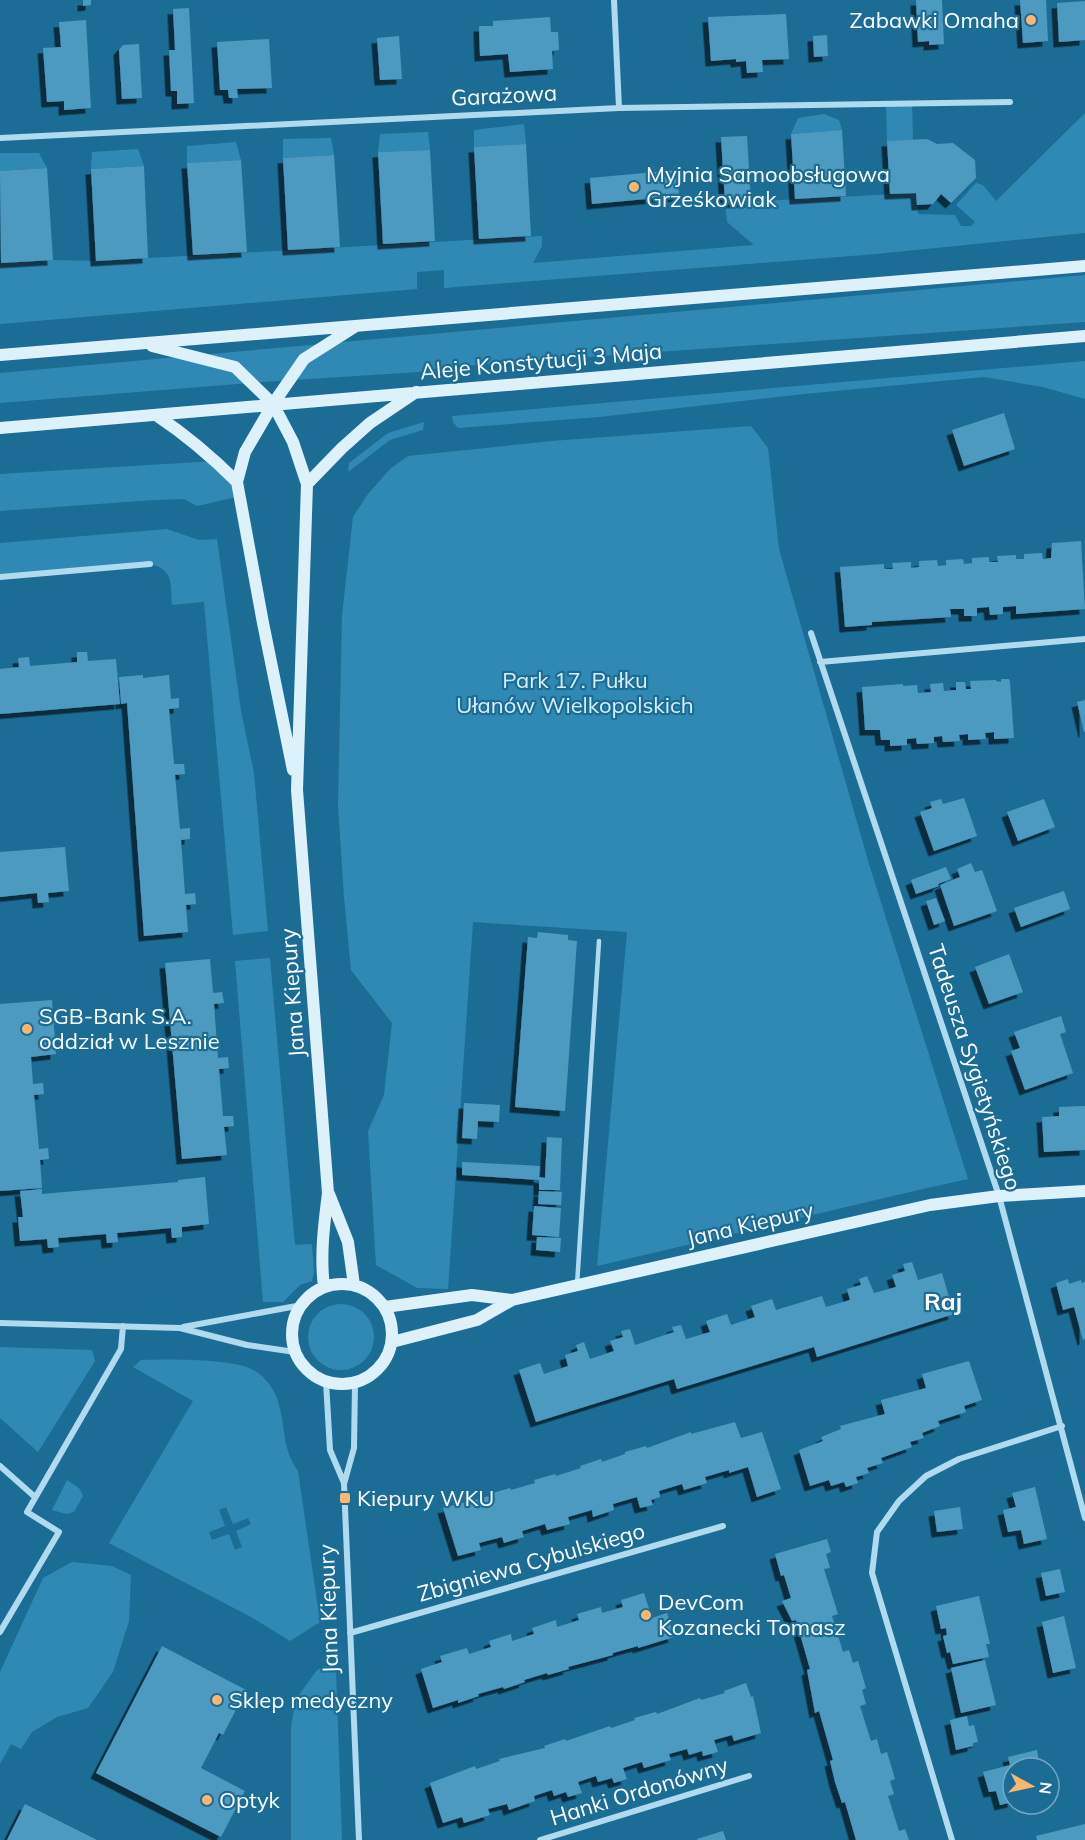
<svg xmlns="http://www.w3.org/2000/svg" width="1085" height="1840" font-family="Mulish,sans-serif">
<defs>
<filter id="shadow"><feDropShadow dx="-5.5" dy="5.5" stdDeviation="0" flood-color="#0009"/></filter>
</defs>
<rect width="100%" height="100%" fill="#1c6d96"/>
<path fill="#3089b4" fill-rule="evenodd" d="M912,103L913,140L887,141L886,104Z
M1085,113V233L876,254L444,288V270L417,272V289L0,324V263L53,260L96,261L542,236V246L533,263L754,245L727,222L725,203L916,193L918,214L955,215L961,226H971L975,222L956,205L976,183L983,185L996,201Z
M824,114L839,120L842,130L791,134L798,118Z
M524,124L526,144L474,147V130Z
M428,132L430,150L378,152L380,134Z
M331,138L334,155L283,158V139Z
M236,142L241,160L187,163V146Z
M138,149L144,166L91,169L92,152Z
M0,153H39L47,168L0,171Z
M1085,275V322L445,367L419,372L262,382L0,403V373Z
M1085,361V399L1043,387L984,377L804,394L599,417L458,428L453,422L452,416Z
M424,422L423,430L390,440L348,472L349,463L388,433Z
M751,426L768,448L779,549L869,864L968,1179C844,1206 721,1238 597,1266L627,932L473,922L448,1289L417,1288L376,1265L368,1131L384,1095L392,1023L351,970L344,897L338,805L342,616L353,517L368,494L390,469L408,456L552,441Z
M216,461L241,496L197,506L184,499L154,500L0,511V474Z
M167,529L199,540L217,539L241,711L254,773L268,931L233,935L204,602L172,605C170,584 175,570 150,564L0,577V543Z
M270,958L295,1245L312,1244L314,1272L312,1281L300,1285L283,1302H263L235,961Z
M308 1337a33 33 0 1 1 66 0a33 33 0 1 1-66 0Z
M0,1347L92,1350L95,1361L38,1452L0,1418Z
M141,1360C168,1359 217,1359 243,1366C261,1370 275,1388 279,1405C286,1431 282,1448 298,1471L320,1622L290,1641L251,1617L109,1543L193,1401L133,1367ZM226,1507L233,1524L248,1518L251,1524L236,1531L242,1547L235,1550L229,1534L212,1540L209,1532L225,1526L219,1510Z
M67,1480L79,1488L83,1496L74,1512L66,1514L52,1510Z
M72,1562L112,1566L131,1575L129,1621L113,1672L88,1708L57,1717L32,1732L21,1749L11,1744L0,1764V1672L43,1578Z
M326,1666H332L336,1671L342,1840H291V1727L296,1699L317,1670Z"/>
<path fill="#4d9ac0" filter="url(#shadow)" d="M83,0H91V5L83,6Z
M916,0H942L944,44L929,45V41L918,42Z
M1020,0H1046L1048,41L1023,43Z
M1085,1V40L1059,42L1057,3Z
M189,8L194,103L177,104V91H171L169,50H175L173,9Z
M786,14L789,59L762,60L763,72L747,73L746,61L736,62V59L711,61L708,17Z
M550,17L551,32H558L559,50L552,51L553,69L510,72L508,54L480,56L479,26H493V21Z
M86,20L91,108L64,110V101L47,102L43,48L61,47L59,22Z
M827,35L828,56L814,57L813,36Z
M399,36L402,79L380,80L377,38Z
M269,39L272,88L237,89L238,98H229L228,90H220L217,42Z
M139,44L142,98L122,99L119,50L123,45Z
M842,130L846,196L795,199L791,134Z
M747,136L751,202L725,203L721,137Z
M927,139L937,144L953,143L975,160L976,178L951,203L941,194L933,204L917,205L916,193L890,194L887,141Z
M526,144L531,236L479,239L474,147Z
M430,150L435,241L383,244L378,152Z
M334,155L340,247L288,250L283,158Z
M241,160L247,252L193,255L187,163Z
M144,166L148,258L96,261L91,169Z
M47,168L53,260L1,263L0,171Z
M677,170L679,196L592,204L590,178Z
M1004,413L1015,449L964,466L952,430Z
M1081,541L1085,609L1016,614V606L1003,607V614L990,615L989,607L977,608V616H964V609H950L951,617L872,622V625L845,627L840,567L884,564V569H893L892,563L911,562V568L919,567V561L937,560L938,566L946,565V560L963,559L964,564L972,563V558L989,557V562H998L997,556L1016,555V559H1024V554L1042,553L1043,559L1051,558L1052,543Z
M77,652H87L88,661L116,659L120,704L0,714V669L19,667L18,658L29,657L30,666L77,662Z
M143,675V678L169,675L171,699L179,698V708L169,709L174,764H184L185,774L175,775L180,829L190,828V839L181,840L185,894L195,893L196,904L186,905L188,932L144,936L127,703L121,704L119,677Z
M1001,679H1009L1010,682L1014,738L994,739V732L985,733L986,739L968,740V734L959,735L960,741L943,742L942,736L934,737V743L917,744L916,738L907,739V745L890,746V740H881L880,730H865L862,687L903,684V686L917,685L918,693L931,692L930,684L943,683L944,691L956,690V682H965L966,689H971L970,681L996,680V681L1001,682Z
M1085,700V732H1084L1077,702Z
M964,798L977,836L934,851L920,812L932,808L930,802L941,799L943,804Z
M1044,799L1055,827L1018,841L1007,812Z
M65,847L69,891L48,893L49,902L38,903L37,893L0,897V852Z
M971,863L975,872L982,870L997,911L954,926L940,885L960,877L957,869Z
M946,867L951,879L938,884L939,886L916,894L911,880Z
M1064,891L1070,909L1021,927L1014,908Z
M936,898L945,921L934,925L926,901Z
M538,932L568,935V940L577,941L565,1111L515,1107L528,937L537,938Z
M1009,954L1023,992L989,1004L975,967Z
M210,959L213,993L222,992L224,1003L214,1004L218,1058L228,1057L229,1068L219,1069L223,1116H233L234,1126L224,1127L227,1155L182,1159L165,963Z
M52,1000L56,1054L31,1057L33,1084L43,1083L44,1094L34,1095L39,1149L48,1148L49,1159L40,1160L42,1188L0,1191V1004Z
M1061,1016L1066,1032L1060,1034L1073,1073L1025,1090L1011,1051L1020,1048L1014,1032Z
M464,1103L500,1105L499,1122L478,1121L477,1139L462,1138Z
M1085,1106V1150L1044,1152L1042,1117L1059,1116V1107Z
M547,1137L562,1138L560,1190H539V1180L462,1175V1162L540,1166L539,1177L545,1178Z
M205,1177L209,1224L182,1227V1237L172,1238L171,1228L117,1233L118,1242L107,1243L106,1234L58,1238L59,1247L48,1248L47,1239L20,1241L18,1217H23L20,1191L42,1189V1194L178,1182V1180Z
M539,1191L562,1192L561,1205L538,1204Z
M534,1206L561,1208L559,1237L532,1235Z
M537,1237L561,1238L560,1252L536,1250Z
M912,1262L918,1280L942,1273L954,1314L817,1357L814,1347L677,1389L674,1379L536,1422L519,1370L540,1363L544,1374L568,1366L565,1355L578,1351L576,1345L584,1342L590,1359L614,1351L610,1341L623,1337L621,1331L630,1329L635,1345L674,1332L672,1327L681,1325L686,1339L710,1332L706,1321L727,1314L731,1325L755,1317L751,1306L772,1299L776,1310L822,1296L826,1307L850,1300L847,1289L861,1285L859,1279L867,1276L874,1293L896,1287L892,1275L905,1271L903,1264Z
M1068,1279L1069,1284L1081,1280L1082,1283L1085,1282V1339L1083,1340L1074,1307L1063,1310L1056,1283Z
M969,1361L982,1400L964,1406L966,1412L938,1421L940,1426L922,1433L924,1438L910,1442L912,1447L881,1458L883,1463L867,1468L869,1473L856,1477L858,1483L846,1487L844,1482L831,1486L829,1480L810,1486L799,1450L823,1441L821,1437L841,1429L840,1426L885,1414L881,1400L926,1388L922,1374Z
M735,1422L741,1438L762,1432L781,1489L757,1497L748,1467L729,1473V1470L705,1477L707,1483L684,1490L682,1484L659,1491L660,1497L651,1500L653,1505L640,1508L637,1497L613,1504L614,1510L593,1517L592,1510L568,1517L570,1524L547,1530L545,1524L522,1531L524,1537L504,1543L502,1537L479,1543L481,1550L458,1556L443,1508L489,1496V1494L510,1488L511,1490L535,1483L534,1480L555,1474L556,1476L581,1468L580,1466L601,1459L602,1462L625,1454V1452L646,1446L647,1448L691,1432V1434Z
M1035,1487L1047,1539L1024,1544L1021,1530L1008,1532L1003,1510L1016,1507L1012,1493Z
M960,1507L963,1529L937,1532L934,1511Z
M827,1539L831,1552L826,1554L830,1568L824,1569L838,1614L832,1616L843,1652L849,1650L853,1663L858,1661L866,1688L862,1690L866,1704L860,1706L871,1741L877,1739L881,1754L887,1752L895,1779L890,1781L894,1794L888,1796L899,1831L905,1829L909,1840H856L845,1802L842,1803L835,1782L830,1761L833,1760L819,1711L815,1713L807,1670L810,1669L796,1620L792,1621L782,1601L791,1598L784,1575L781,1576L775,1554Z
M1060,1569L1065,1592L1046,1596L1041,1573Z
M644,1593L652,1618L667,1613L674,1637L638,1648V1646L613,1653V1655L568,1667L569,1669L548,1675L547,1673L524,1680L525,1682L504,1689L503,1687L478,1694L479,1696L458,1703V1700L433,1708L421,1669L442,1662L440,1656L467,1648L469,1654L491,1647L489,1641L511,1634L512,1641L534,1634L532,1628L556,1620L557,1627L579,1620L577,1614L601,1607L602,1613L623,1607L621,1600Z
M979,1596L990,1644H986L989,1657L953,1664L950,1652L947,1653L943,1636L947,1635L946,1628L941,1629L936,1606Z
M1064,1616L1076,1668L1053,1673L1042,1622Z
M162,1646L246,1690L223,1735L219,1733L201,1768L245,1791L221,1837L96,1773Z
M985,1660L996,1705L961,1713L951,1668Z
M746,1683L751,1697L753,1696L761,1733L734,1741L732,1735L714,1740L718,1752L703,1756L702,1751L689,1755L687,1749L669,1754L671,1760L644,1768L642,1762L623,1768L627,1779L614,1783L612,1778L598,1782L596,1776L578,1782L582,1793L568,1797L566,1792L554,1796L552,1790L534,1796L535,1801L509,1810L507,1804L488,1809L490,1815L464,1823L462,1817L443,1823L430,1783L475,1766L476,1769L500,1761L499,1759L545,1748L544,1746L565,1739L566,1741L610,1726L611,1728L635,1720L634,1718L656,1712L657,1714L700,1698L701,1700L725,1693L724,1691Z
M967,1716L969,1726L974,1725L978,1742L973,1743V1746L956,1750L950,1720Z
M1037,1750L1039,1762L1031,1764L1032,1768H1013V1802L1000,1805L996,1791L989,1792L983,1772L1010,1765L1008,1757Z
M25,1804L97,1840H7Z
M1085,1824V1840H1037L1036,1836Z
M723,1831L726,1840H697V1839Z"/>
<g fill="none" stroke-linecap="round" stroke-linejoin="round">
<path stroke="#b0dbef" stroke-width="4.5" d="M577,1285L599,941"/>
<path stroke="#b0dbef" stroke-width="6" d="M614,0L619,108
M0,138L619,108L1010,102
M0,577L150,564
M811,633L999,1196L1085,1518
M820,662L1085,639
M0,1323L180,1328L247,1345L295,1352
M183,1327L302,1305
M326,1382L330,1450L344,1483
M355,1383L354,1448L344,1484L359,1840
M0,1466L35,1497
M0,1632L59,1532L27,1512L121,1349L123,1326
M350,1633L723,1526
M540,1840L749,1776
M952,1840L872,1573L877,1532L899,1501L926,1476L959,1459L1062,1426"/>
<path stroke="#ddf1fb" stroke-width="12" d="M152,346L235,367L273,404L293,442L307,484L297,790L328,1193C324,1225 320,1255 324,1287
M0,355L1085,266
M156,415C186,435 212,457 237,482
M0,428L1085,336
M307,484L342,448L370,423L416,392
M293,770L263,623L237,482L245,452L273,404L304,359L356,326
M329,1194L348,1242L354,1285
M292 1334a50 50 0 1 1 100 0a50 50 0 1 1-100 0Z
M385,1307L472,1295L512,1300
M392,1342L477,1320L512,1300L930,1205L999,1196L1085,1191"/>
</g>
<g fill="#ffb56e" stroke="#1c6d96" stroke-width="2">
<circle cx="1031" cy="20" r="6"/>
<circle cx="634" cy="187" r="6"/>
<circle cx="27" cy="1029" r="6"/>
<rect x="339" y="1492" width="12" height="12" rx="3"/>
<circle cx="646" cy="1615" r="6"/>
<circle cx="217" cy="1700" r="6"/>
<circle cx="207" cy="1800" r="6"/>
</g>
<g text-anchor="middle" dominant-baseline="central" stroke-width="4.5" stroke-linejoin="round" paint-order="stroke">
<g font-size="22" fill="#fff" stroke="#1c6d96" text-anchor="start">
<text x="1019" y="20" text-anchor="end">Zabawki Omaha</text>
<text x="646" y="174">Myjnia Samoobsługowa<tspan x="646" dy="25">Grześkowiak</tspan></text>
<text x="39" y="1016">SGB-Bank S.A.<tspan x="39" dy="25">oddział w Lesznie</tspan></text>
<text x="357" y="1498">Kiepury WKU</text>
<text x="658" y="1602">DevCom<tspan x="658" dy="25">Kozanecki Tomasz</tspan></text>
<text x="229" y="1700">Sklep medyczny</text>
<text x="219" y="1800">Optyk</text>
</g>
<g font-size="22" fill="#fff" stroke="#1c6d96">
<text transform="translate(504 95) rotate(-3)">Garażowa</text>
<text transform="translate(541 361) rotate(-5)">Aleje Konstytucji 3 Maja</text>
<text transform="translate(292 993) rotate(-94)">Jana Kiepury</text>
<text transform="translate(975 1067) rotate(72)">Tadeusza Sygietyńskiego</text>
<text transform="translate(750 1224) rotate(-13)">Jana Kiepury</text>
<text transform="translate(531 1562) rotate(-16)">Zbigniewa Cybulskiego</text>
<text transform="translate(328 1609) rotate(-92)">Jana Kiepury</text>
<text transform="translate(639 1791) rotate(-17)">Hanki Ordonówny</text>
</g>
<g font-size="22" fill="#d6effb" stroke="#1c6d96">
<text x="575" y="680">Park 17. Pułku<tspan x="575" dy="25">Ułanów Wielkopolskich</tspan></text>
</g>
<g font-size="24" font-weight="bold" fill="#fff" stroke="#1c6d96">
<text x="943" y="1301">Raj</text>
</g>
</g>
<g transform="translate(1031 1786) rotate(98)"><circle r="28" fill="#1c6d96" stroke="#77a7c0" stroke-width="1.5"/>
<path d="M0-4.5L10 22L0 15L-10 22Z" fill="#ffb56e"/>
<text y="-9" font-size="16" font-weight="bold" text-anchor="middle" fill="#ffffff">N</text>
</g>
</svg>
